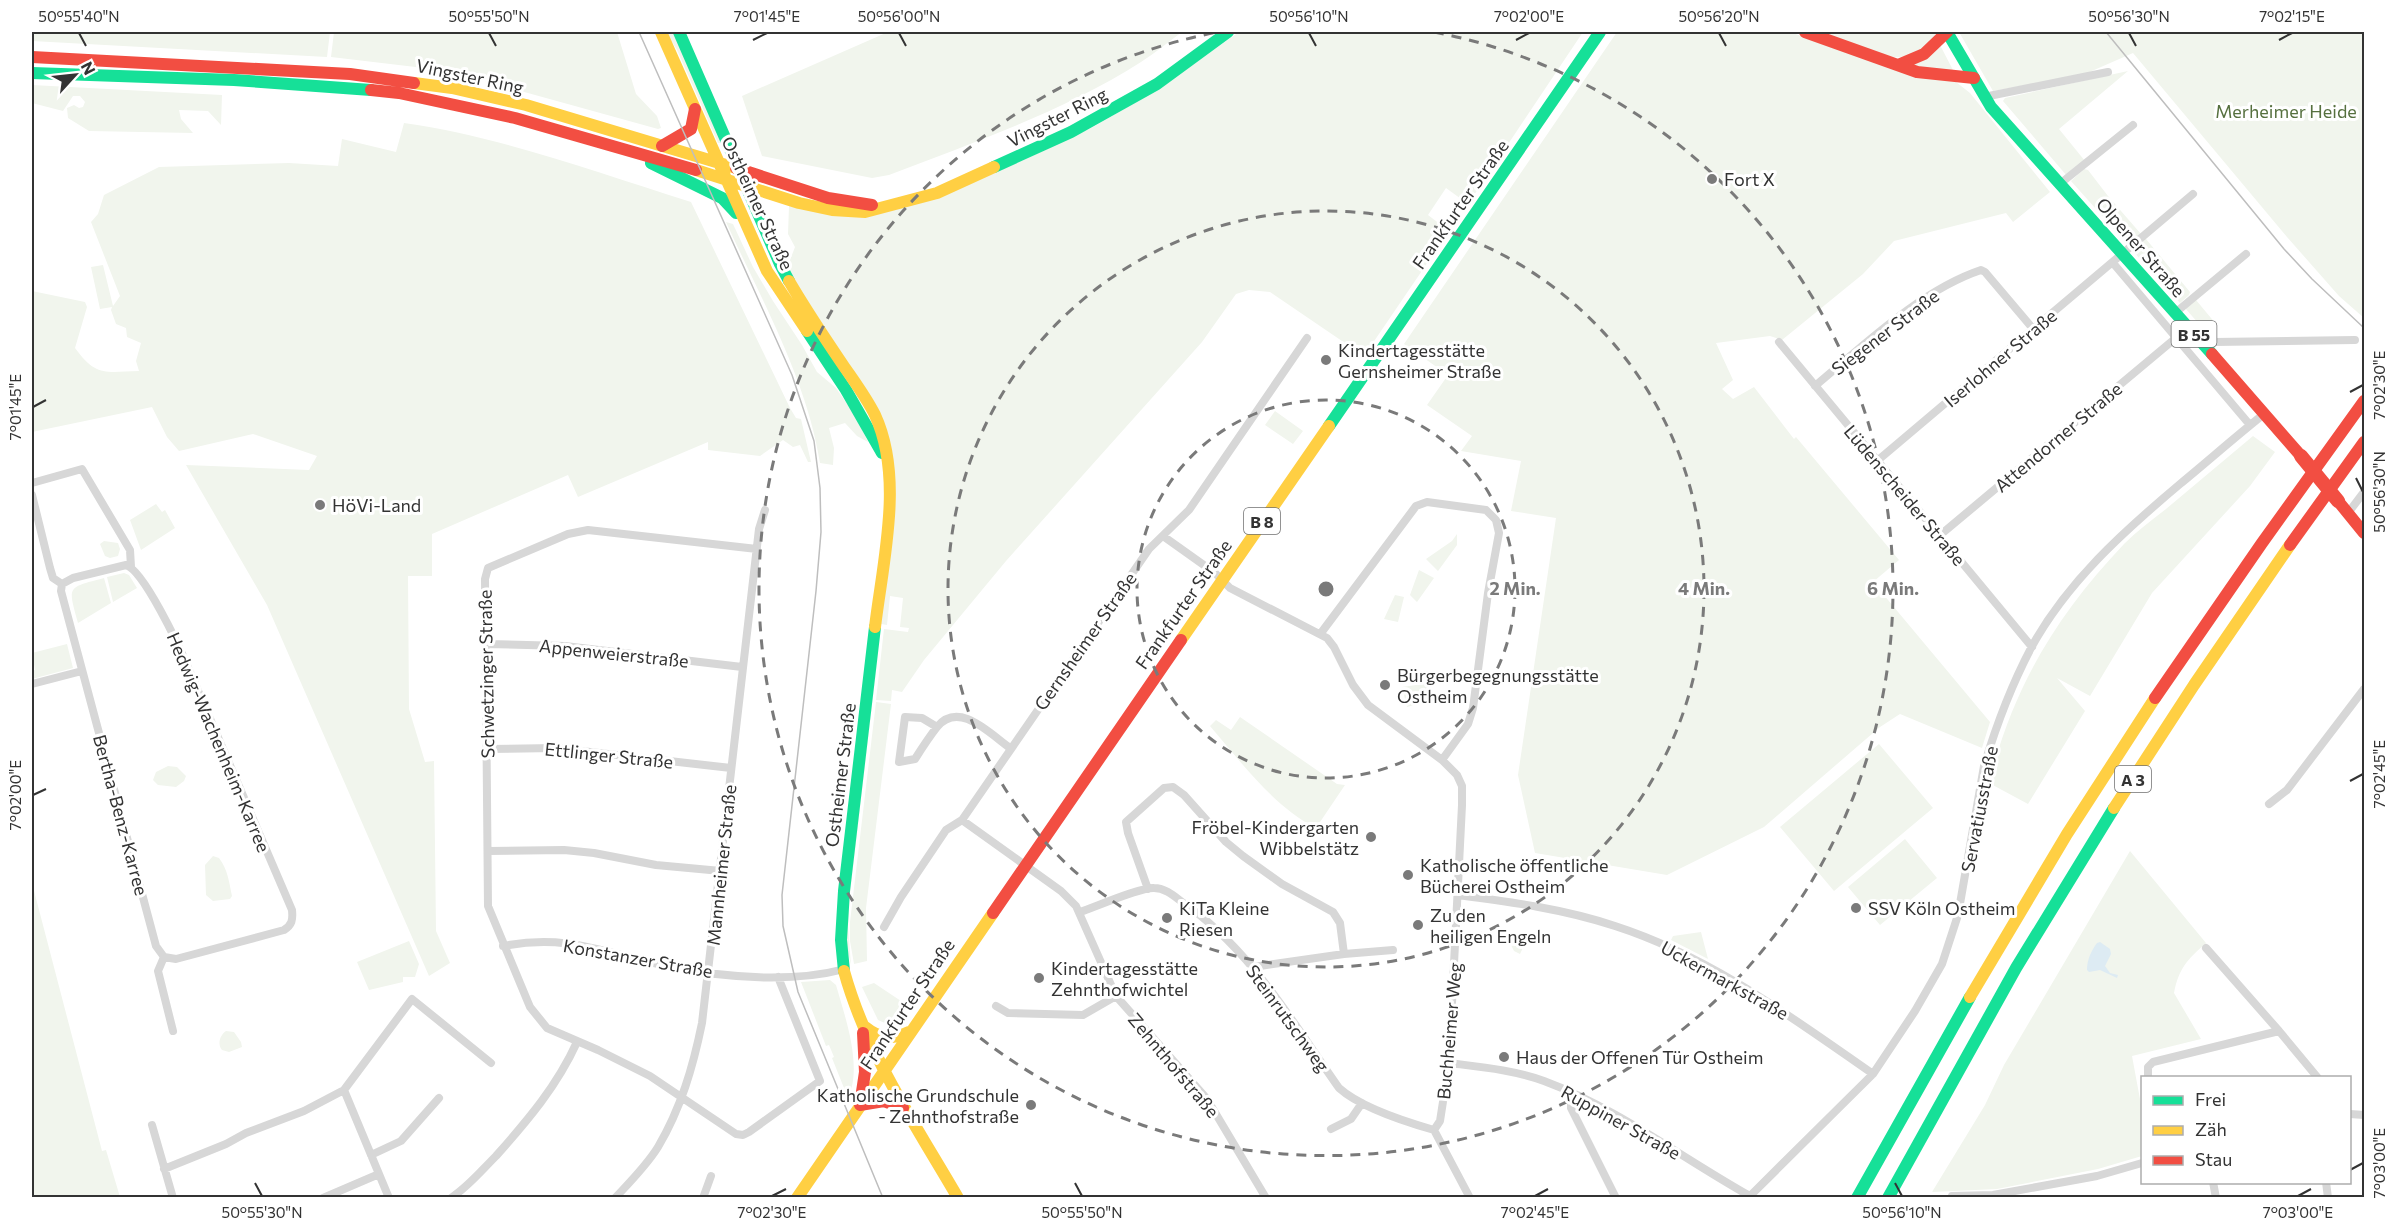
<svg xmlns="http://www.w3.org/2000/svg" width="2396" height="1229" font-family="Commissioner,sans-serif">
<rect width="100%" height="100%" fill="#fff"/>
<path fill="#f1f5ed" d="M32,32H330L327,57L32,41Z
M334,32H617L636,94L657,116L661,128L658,129L470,77L424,68L331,57Z
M666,32H674L723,143H718L677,50Z
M888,32H1182C1168,42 1155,53 1141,62C1064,111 975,142 889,175L872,178L762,156L742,96Z
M1239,32H1583L1468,204L1446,188L1428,215L1449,231L1364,356L1270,292L1249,290L1236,294L1202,342L1006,561L924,660L902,692L892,690L891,701L876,700L884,629L908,632L909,628L900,627L903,598L890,596L887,625L881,624L896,500L888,438L787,268L795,247L788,234L789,206L867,216L929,200L1026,159L1093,127L1157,90Z
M1617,32H1790L1909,74L1956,82L1970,93L2050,192L2013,222L2006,213L1894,241L1863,274L1782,340L1770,336L1716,343L1733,380L1722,389L1733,399L1754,387L1794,439L1796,437L1899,560L1873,582L1990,722L1982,748L1900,714L1880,727L1764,827L1667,875L1535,853L1518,775L1556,518L1511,511L1521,461L1461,451L1472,436L1427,405L1448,375L1404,344Z
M1819,32H1934L1937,37C1926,46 1914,56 1900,57C1885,59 1835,37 1819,32Z
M1959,32H2364V318L2339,296L2287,237L2133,53L2085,74L1993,91Z
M1940,45L1954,72L1910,65Z
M2128,71L2059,129L2085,161L2067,176L2003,101L2005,98Z
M32,85L222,95L221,125L208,111L179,110L181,119L193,133L89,131L68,118L67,108L74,105L79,108L83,107L85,102L80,96H73L63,111L32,103Z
M404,123C502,137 596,172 691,202L790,408L796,418L801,419L811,462H808L800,445L793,447L783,440L760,456L708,450V442L578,497L568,475L432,534V576H408L409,709L425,762L434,761L436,931L450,963L429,976L267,605L186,465L309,470L317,456L253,434L179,451L167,437L152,407L32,432V291L85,302L87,307L75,348C96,377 105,372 139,371L136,361L141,343L127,337L126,328L116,324L111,310L112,307L100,309L91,267L103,265L113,306L120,296L91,222L98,214L104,195L159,167L289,163L338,166L342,139L396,152Z
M2084,169L2088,170L2108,196L2141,234L2128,245L2071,181Z
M726,222L733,224L753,267L773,301L802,345L817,372L836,388L856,417L868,442L857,436L845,423L829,428L834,448L833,465L820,463C807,380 761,299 726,222Z
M2143,239H2146L2190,292L2189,295L2180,303L2131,249Z
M2196,300L2216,324L2214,330L2206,332L2185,308Z
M1275,411L1303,431L1293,444L1265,425Z
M2253,436L2275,452L2250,486L2152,593L2090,696L2057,678L2085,711L2028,804L1989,783C2013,687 2056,616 2124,544C2137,531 2152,520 2166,509C2195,485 2224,460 2253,436Z
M156,504L162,512L165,510L175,528L141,550L130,520Z
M1457,534V545L1438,571L1426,559L1452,541Z
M104,541L118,543L120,549L118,556L110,558L105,556L100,544Z
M1419,570L1434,578L1417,602L1410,595Z
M124,573L129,575L137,588L113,602L107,577Z
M104,578L111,603L78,623C68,586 66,588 104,578Z
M1395,595L1404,597L1398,622L1384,619Z
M881,628L850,894L848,926L851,965L847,949L846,918Z
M67,644L73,668L32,679V671L35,670L32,653Z
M1430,683L1433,684C1428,700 1422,703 1407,707L1402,687Z
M876,702L891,704L866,908L867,961L854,964L850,941V922Z
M1240,717L1337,784L1345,785L1316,828C1272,805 1242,763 1210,726L1216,720L1231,730Z
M1879,744L1933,808L1834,891L1780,827Z
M168,766L177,767L186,776L184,781L176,787L158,785L153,780L156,772Z
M1905,839L1937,878L1880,925L1848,887Z
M2130,851L2206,943C2187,960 2179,968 2174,993L2201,1039L2132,1056L2142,1110V1156L2098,1169L1997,1189L1932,1192L1985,1105L2004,1065Z
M213,856L219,858C228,870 229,882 232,896L230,899L213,901L206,895L205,865Z
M32,883L102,1151L106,1150L120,1197H32Z
M1701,932L1708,959L1671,940L1673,936Z
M1518,935L1528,937L1520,954L1514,951L1511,945L1499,943L1501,936L1512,938Z
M409,941L419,964L415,977H403V982L369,990L357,962Z
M830,980L836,985C845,1017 863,1066 848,1098L832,1058L834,1057L829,1045L826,1046L801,982Z
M874,983L904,1003L887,1024L878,1020L862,987Z
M226,1031L234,1032L241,1042L242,1047L229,1052L222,1050C217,1044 220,1035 226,1031Z"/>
<path fill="#ddebf3" d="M2100,942L2110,949L2111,954L2105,966L2110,973L2118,975L2117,978L2100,970L2089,972L2087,970C2087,960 2091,951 2097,943Z"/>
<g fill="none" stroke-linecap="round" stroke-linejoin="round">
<path stroke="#d7d7d7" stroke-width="8" d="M1984,97L2108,72
M2061,183L2133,125
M2113,263L2250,425
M2175,313L2246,254
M1779,342L2032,647
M2206,347L2214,342L2355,340
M1815,386C1864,345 1921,290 1981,270L1985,272L2034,330
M1877,461L2193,194
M32,483L82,469L130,550L131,567
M32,495L50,568L53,578L62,584
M2348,513L2364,492
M1163,536L1215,573L1230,588L1327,638L1334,647L1353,685L1368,705L1442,760L1457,775L1462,786V805L1449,1063L1440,1121L1434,1130
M1939,536L2177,337
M757,549L588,530L568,534L488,568L485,579L488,906L530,1007L547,1028L598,1050L650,1076L736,1134L743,1135L749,1132L820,1081L778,977
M126,565C144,571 179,646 187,665L292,910C293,920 292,925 284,930L176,959L164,957L156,946L61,591L62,584L73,578Z
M1321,633L1416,506L1427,502L1486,510L1496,520L1499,533L1488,593L1473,708L1468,724L1442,760
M486,644L565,646L742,667
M32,684L82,671
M937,727L922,718L905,717L899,762L915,759C922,748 929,737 937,727C959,700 990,734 1010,748
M486,749L555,748L731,768
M2269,804L2287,790L2364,689
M962,820L1061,891L1076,906L1116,996L1207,1099L1266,1198
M488,851L564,850L594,853L656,865L721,871
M1148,889L1128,833L1126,822L1164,788L1173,787L1184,795L1226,842L1243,856L1282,884L1333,912L1340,923L1344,954
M1458,895C1511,902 1564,909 1615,926C1711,957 1791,1017 1873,1074
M1080,912C1095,907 1141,887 1154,888C1165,888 1174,896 1182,902C1250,948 1293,1023 1339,1088C1360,1107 1406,1122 1434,1130L1470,1198
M884,927L901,897L946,830L962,820L1149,549L1189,510L1307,338
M503,946C567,934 602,952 662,965C720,977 787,984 845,969
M2206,948L2279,1031
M164,957L158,971L173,1031
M1253,967L1344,954L1393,950
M996,1006L1008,1013L1083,1015L1116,996
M1449,1063C1481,1067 1514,1070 1544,1081C1617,1108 1682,1158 1750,1196
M2148,1078V1067L2153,1062L2279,1031L2318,1078
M344,1090L389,1198
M1571,1093V1108L1616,1198
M2350,1114L2364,1115
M152,1125L173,1198
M1331,1129L1351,1119L1362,1103
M371,1155L401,1141L439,1098
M164,1169L226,1144L246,1133L304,1111L344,1090L412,999L491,1063
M2213,1182L2216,1198
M2326,1182L2328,1198
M1952,1196L1993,1195L2097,1176L2142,1163
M323,1198L379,1174
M451,1198C469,1186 481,1171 496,1156C528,1120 557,1086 577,1042
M615,1198C630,1182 647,1165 658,1147C681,1108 693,1067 702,1023L759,529L765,510
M703,1198L711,1176
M1748,1198L1873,1074L1915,1011L1942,964L1958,915L1984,766C1996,726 2011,686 2031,648C2067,582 2123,532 2180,484C2208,461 2235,437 2264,414"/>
<path stroke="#16e098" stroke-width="12" d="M679,32L780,264L789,281
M1947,32L1991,107L2212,354
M32,73L234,80L371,90
M651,163L722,198L736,213
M994,167L1071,132L1157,84L1228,32
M807,331L846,390L882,453
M1329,426L1600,32
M844,971L841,940L844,891L875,627
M1857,1198L1970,997
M1888,1198L2016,968L2114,808"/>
<path stroke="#ffcf43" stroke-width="12" d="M661,32L767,271L807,331
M414,83L452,88L526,105L736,168
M696,170L799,203L832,210L865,212L937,193L994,167
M789,281C806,310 824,337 843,365C854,381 866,397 875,415C904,478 883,560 875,627
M1181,640L1329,426
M2114,808L2194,685L2290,545
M844,971C867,1054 915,1124 958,1198
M1970,997L2067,834L2155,698
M865,1027C880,1039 892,1040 909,1032
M797,1198L993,913"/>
<path stroke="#f24e42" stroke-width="12" d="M1805,32L1917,72L1974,78
M32,57L350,74L414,83
M1898,65L1924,54L1947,32
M371,90L399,93L515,118L696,170
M662,146L691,129L695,109
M736,168L828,198L872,205
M2212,354L2301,456
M2338,501L2364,533
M2290,545L2364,442
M2155,698L2262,543L2364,401
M993,913L1181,640
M863,1033L865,1072L860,1105L884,1101L903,1108"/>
<path stroke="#bebebe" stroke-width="1.5" d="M639,32L792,375L814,441L820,488L821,532L816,591L782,895L783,926L798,992L883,1198
M2106,32L2284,249L2312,279L2364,328"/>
<path stroke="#f24e42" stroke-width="14" d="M2301,456L2338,501"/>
</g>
<path fill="none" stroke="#333" stroke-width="2" d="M79,33L86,46M489,33L496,46M899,33L906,46M1309,33L1316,46M1719,33L1726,46M2129,33L2136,46M753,40L767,33M1516,40L1529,33M2279,40L2292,33M2350,392L2363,385M33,407L46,400M2356,478L2363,492M2350,781L2363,774M33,795L46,789M2350,1170L2363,1163M255,1183L262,1196M1075,1183L1082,1196M1895,1183L1902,1196M772,1196L786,1189M1535,1196L1548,1189M2298,1196L2311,1189"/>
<g fill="none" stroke="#7a7a7a" stroke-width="3" stroke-dasharray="10 8">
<circle cx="1326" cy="589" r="189"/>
<circle cx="1326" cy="589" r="378"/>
<path d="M1434 32A567 567 0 1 1 1218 32"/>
</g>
<g fill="#7a7a7a" stroke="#fff" stroke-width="2">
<circle cx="1712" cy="179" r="6"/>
<circle cx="1326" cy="360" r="6"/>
<circle cx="320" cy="505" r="6"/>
<circle cx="1385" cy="685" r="6"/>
<circle cx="1371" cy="837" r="6"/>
<circle cx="1408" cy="875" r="6"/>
<circle cx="1856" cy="908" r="6"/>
<circle cx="1167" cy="918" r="6"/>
<circle cx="1418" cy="925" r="6"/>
<circle cx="1039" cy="978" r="6"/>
<circle cx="1504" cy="1057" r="6"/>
<circle cx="1031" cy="1105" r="6"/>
</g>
<g text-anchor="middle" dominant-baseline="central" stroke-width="6" stroke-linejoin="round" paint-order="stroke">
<g fill="#fff" stroke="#707070" stroke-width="1.5">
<rect x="2171.5" y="321" width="45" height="26" rx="4.5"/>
<rect x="1244" y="508" width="36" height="26" rx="4.5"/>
<rect x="2115" y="766" width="36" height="26" rx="4.5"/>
</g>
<g font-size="16" font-weight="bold" fill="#333">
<text x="2194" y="334">B 55</text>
<text x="1262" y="521">B 8</text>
<text x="2133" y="779">A 3</text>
</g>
<g font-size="18" fill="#333" stroke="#fff">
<text transform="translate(470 76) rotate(12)">Vingster Ring</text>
<text transform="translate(1057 117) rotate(-27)">Vingster Ring</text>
<text transform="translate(758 203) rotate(65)">Ostheimer Straße</text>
<text transform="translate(1460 204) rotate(-55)">Frankfurter Straße</text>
<text transform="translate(2141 247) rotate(49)">Olpener Straße</text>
<text transform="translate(1885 332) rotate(-37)">Siegener Straße</text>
<text transform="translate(2000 358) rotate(-40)">Iserlohner Straße</text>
<text transform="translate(2058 437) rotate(-40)">Attendorner Straße</text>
<text transform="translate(1905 495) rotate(50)">Lüdenscheider Straße</text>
<text transform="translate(1183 604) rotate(-55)">Frankfurter Straße</text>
<text transform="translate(1085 641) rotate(-55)">Gernsheimer Straße</text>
<text transform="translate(614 653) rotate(6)">Appenweierstraße</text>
<text transform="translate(486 674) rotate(-91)">Schwetzinger Straße</text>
<text transform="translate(219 742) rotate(67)">Hedwig-Wachenheim-Karree</text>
<text transform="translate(609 755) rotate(6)">Ettlinger Straße</text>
<text transform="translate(840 775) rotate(-83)">Ostheimer Straße</text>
<text transform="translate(1979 809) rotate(-79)">Servatiusstraße</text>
<text transform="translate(121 815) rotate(75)">Bertha-Benz-Karree</text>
<text transform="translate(721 865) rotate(-84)">Mannheimer Straße</text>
<text transform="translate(638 958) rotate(10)">Konstanzer Straße</text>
<text transform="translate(1725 980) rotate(29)">Uckermarkstraße</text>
<text transform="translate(907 1004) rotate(-56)">Frankfurter Straße</text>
<text transform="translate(1288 1018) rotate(54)">Steinrutschweg</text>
<text transform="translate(1449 1031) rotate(-85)">Buchheimer Weg</text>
<text transform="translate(1174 1065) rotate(50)">Zehnthofstraße</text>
<text transform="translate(1621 1122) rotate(29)">Ruppiner Straße</text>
</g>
<g font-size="18" fill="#56703f" stroke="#fff">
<text x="2286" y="111">Merheimer Heide</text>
</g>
<g font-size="18" fill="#333" stroke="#fff" text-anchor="start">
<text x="1724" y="179">Fort X</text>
<text x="1338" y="350">Kindertagesstätte<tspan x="1338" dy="21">Gernsheimer Straße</tspan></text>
<text x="332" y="505">HöVi-Land</text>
<text x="1397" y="675">Bürgerbegegnungsstätte<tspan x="1397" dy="21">Ostheim</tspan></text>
<text x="1359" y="827" text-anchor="end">Fröbel-Kindergarten<tspan x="1359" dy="21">Wibbelstätz</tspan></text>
<text x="1420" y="865">Katholische öffentliche<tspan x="1420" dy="21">Bücherei Ostheim</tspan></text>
<text x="1179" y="908">KiTa Kleine<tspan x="1179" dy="21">Riesen</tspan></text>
<text x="1868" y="908">SSV Köln Ostheim</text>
<text x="1430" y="915">Zu den<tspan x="1430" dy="21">heiligen Engeln</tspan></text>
<text x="1051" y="968">Kindertagesstätte<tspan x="1051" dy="21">Zehnthofwichtel</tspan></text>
<text x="1516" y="1057">Haus der Offenen Tür Ostheim</text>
<text x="1019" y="1095" text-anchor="end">Katholische Grundschule<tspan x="1019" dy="21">- Zehnthofstraße</tspan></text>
</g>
</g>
<circle cx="1326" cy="589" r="9" fill="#7a7a7a" stroke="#fff" stroke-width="3"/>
<g font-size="18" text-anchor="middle" font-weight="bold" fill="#7a7a7a" stroke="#fff" stroke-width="6" stroke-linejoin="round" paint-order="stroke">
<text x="1515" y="595">2 Min.</text>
<text x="1704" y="595">4 Min.</text>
<text x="1893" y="595">6 Min.</text>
</g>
<rect width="2396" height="1229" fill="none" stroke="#ffffff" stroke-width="66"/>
<rect x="2141" y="1076" width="210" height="108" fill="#ffffff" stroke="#adadad" stroke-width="1.5"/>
<rect x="2153" y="1096" width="30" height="9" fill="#16e098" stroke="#adadad" stroke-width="1.5"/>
<text x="2195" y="1106" font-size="18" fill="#333333">Frei</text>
<rect x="2153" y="1126" width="30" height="9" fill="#ffcf43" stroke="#adadad" stroke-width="1.5"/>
<text x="2195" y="1136" font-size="18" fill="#333333">Zäh</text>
<rect x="2153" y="1156" width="30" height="9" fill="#f24e42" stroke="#adadad" stroke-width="1.5"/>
<text x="2195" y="1166" font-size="18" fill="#333333">Stau</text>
<g transform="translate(75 75) rotate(63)" stroke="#ffffff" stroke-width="4.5" paint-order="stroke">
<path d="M0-4.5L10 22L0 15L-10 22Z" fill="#333333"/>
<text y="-9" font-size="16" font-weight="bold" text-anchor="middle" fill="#333333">N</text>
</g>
<rect x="33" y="33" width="2330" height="1163" fill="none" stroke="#333" stroke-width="2"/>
<g font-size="15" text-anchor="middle" fill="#333">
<text x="79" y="22">50°55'40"N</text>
<text x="489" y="22">50°55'50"N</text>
<text x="767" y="22">7°01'45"E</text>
<text x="899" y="22">50°56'00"N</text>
<text x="1309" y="22">50°56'10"N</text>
<text x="1529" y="22">7°02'00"E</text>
<text x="1719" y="22">50°56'20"N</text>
<text x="2129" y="22">50°56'30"N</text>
<text x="2292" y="22">7°02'15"E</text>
<text transform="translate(2380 385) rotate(-90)" y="5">7°02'30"E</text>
<text transform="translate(16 407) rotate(-90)" y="5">7°01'45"E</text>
<text transform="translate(2380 492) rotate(-90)" y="5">50°56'30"N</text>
<text transform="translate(2380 774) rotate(-90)" y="5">7°02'45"E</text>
<text transform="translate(16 795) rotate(-90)" y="5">7°02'00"E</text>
<text transform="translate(2380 1163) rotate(-90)" y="5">7°03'00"E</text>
<text x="262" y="1218">50°55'30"N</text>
<text x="772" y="1218">7°02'30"E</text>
<text x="1082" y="1218">50°55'50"N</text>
<text x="1535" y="1218">7°02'45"E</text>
<text x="1902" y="1218">50°56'10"N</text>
<text x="2298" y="1218">7°03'00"E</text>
</g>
</svg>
